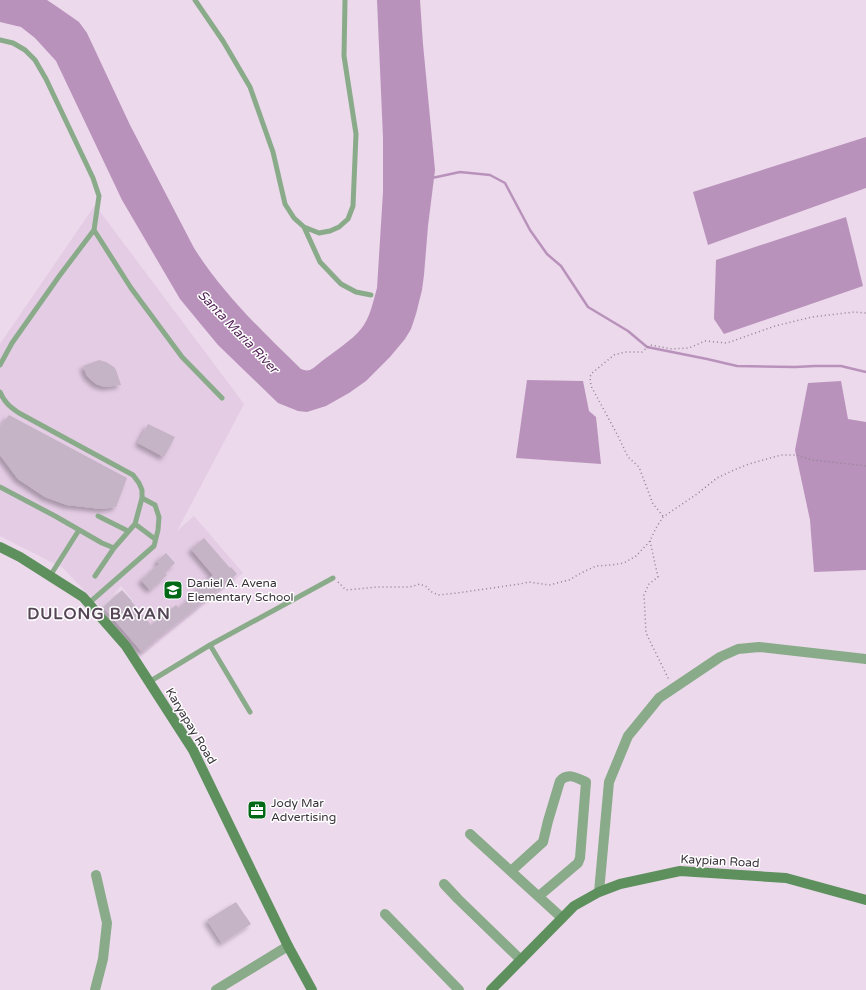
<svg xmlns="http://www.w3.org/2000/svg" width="866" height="990" font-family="'Varela Round',sans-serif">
<defs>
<filter id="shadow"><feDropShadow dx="-3.5" dy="3.5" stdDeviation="2" flood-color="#0004"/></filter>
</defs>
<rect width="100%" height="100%" fill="#ecd9ec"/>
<path fill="#e4cce5" d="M95,205L244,404L177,531L194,516L243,573L140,657L110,620L133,601L121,586L100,607L63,568L0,536V344Z"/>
<path fill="#b992bb" d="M0,0H47L56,6L79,22L87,33L130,125L194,248C223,294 262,331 301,369C304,370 306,371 310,370C314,368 318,364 322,361C334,352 352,340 361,329C370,318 373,302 377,288L383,192V138L377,0H420L423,44L435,170L428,226L424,275L422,290L416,314L411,329L405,339L390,357L366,381L349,393L326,406L307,412L298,411L278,403L218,345L180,299L122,200L56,61L35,38L21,27L0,22Z
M866,137V188L708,245L693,192Z
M846,217L863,286L724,334L714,319L716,260Z
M527,380L583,381L589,411L596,417L601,464L516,458Z
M841,381L848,419L866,422V570L814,572L810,520L795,450L808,383Z"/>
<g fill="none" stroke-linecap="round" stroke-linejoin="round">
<path stroke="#b992bb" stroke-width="2.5" d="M432,178L460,172L490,175L505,183L530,230L547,254L561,266L588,307L628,331L647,347L707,359L737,366L795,367L815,366H841L866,372"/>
</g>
<path fill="#c5b3c6" filter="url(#shadow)" d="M99,360L106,362L114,367L116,370L121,385L105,387L96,384L87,376L83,366Z
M9,415L127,478L116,507L102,509L67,505L45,497L18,479L0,455V426Z
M148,424L175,437L164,457L138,443Z
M204,538L230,568L231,567L237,574L207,599L206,598L197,607L160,636L142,652L103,607L122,590L132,601H131L151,625L176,605L179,608L199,589L198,588L213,575L191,549Z
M166,553L175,563L165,572L167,575L150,590L141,580L159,564L157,561Z
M236,902L251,924L222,943L207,920Z"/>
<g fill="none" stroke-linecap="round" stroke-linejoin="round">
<path stroke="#8f8390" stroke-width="1.5" stroke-dasharray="1 3" stroke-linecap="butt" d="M663,516L653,504L639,467L628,457L618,436L591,386L590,378L591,374L614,355L625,352H642L650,345L672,349L689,348L705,341L727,343L775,326L812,317L854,312L866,313
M650,541L658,577L649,584L644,595L646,633L669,680
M338,582L346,590L378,587H410L420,584L427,587L430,591L438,595L457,593L520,584L529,582L549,585L569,580L581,573L596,566L611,565L624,563L636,556L650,541L656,528L663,517L697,494L717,478L734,470L749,464L781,455H796L812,460L849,464L866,466"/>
<path stroke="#8aab89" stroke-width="5" d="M195,0L223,41L250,87L273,152L285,204L294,218L304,227L319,233L330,231L339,227L348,219L353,206L356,134L344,56L345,0
M0,40L13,43L25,50L35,60L46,79L93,178L99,196L94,230L60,275L12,343L0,365
M304,227L320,262L341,284L356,292L371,295
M94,230L131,288L182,357L222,398
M0,392C4,402 10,407 19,413L133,475L139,483L142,490V498L135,524L114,548L95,576
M0,487L55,516L102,543L114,548
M98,516L128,531
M135,524L155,539
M50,576L79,530
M89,603L154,546L158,530L159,517L155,505L142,498
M210,645L250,712
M149,682L210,645L333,578"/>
<path stroke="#8aab89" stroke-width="10" d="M470,834L562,918
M511,871L543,842L548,821L560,781C568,772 577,778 586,782L580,858L578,863L539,896
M444,884L458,899L521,960
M599,892L609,782L628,736L659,698L720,657L738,649L759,647L866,659
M385,914L459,990
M95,990L103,959L107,923L96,875
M216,990L288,946"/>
<path stroke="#5e905e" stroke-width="10" d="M0,547L20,557L83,597L126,646L193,750L288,946L312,990
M491,990L574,906L599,892L620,884L680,871L786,878L866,900"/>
</g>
<defs>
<symbol id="school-square" viewBox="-11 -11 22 22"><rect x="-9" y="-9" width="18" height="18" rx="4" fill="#016916" stroke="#fff"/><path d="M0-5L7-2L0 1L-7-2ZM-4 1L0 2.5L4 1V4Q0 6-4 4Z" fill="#fff"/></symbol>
<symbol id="office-square" viewBox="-11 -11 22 22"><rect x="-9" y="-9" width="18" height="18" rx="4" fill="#016916" stroke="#fff"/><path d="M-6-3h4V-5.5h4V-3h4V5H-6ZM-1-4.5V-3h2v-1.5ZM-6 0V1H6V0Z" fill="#fff"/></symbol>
</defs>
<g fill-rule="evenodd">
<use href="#school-square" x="162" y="579" width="22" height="22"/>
<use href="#office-square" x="246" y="799" width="22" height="22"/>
</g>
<g text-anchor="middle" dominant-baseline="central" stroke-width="3" stroke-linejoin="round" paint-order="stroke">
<g font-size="12" fill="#3a333b" stroke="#fff" text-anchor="start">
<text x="187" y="583">Daniel A. Avena<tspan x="187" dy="14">Elementary School</tspan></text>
<text x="271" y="803">Jody Mar<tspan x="271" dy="14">Advertising</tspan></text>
</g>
<g font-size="12" fill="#3a333b" stroke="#fff">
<text transform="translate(191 726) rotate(59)">Karyapay Road</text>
<text transform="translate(720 861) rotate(3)">Kaypian Road</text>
</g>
<g font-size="13" font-style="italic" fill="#57265a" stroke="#fff">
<text transform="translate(238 332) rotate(46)">Santa Maria River</text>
</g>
<g font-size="16" font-weight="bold" letter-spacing="1" fill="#554556" stroke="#fff">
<text x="99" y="614">DULONG BAYAN</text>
</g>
</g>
</svg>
